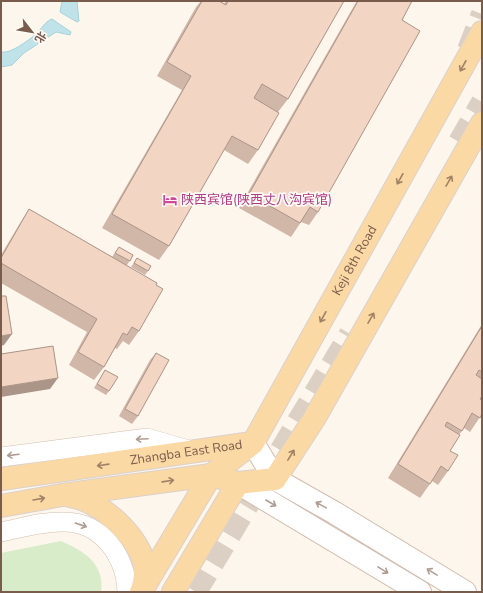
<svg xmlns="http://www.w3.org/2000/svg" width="483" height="593" font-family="'Nunito Sans','Noto Sans SC',sans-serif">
<rect width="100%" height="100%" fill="#fdf6ec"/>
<path fill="#d8ecc9" d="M61,541C84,551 105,564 101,592H1V553Z"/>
<path fill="#bfe3e8" stroke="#a5d3da" d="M62,1H77L79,21L77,22L60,12Z
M52,19L71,32L70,35L56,32L24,53L12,65L1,67V52C11,54 27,41 35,35C41,30 44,22 52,19Z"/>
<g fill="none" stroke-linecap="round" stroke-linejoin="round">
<path stroke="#dcd0c4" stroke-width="22" stroke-dasharray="22 11" stroke-linecap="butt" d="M468,50L482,14
M459,142L482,102
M196,592L350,334"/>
<defs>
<path id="minor" d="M1,457L147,438L192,451
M1,532C21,528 44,521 64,522C102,522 126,557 127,592"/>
<path id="tertiary" d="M253,443L275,479L335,513L465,592
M238,483L420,592"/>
<g id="primary">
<path id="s1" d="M1,479L252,443"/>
<path d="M70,496C100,500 142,538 145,569C146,576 144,581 143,587"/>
<path d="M1,506L62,495L211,475L238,483L275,479L314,419L482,123"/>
<path id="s2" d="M141,592L211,475L253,443L482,32"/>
<path d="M173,592L238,483"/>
</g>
</defs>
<use href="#minor" stroke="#d1beb0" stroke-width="20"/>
<use href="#tertiary" stroke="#d1beb0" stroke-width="24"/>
<use href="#primary" stroke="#dad1cd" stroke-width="24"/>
<use href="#minor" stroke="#fff" stroke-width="19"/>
<use href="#tertiary" stroke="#fff" stroke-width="22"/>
<use href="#primary" stroke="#fbd9a5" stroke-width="22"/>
</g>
<path fill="#d1b7a8" d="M201,1H219L224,4L226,1H344L288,99L278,112L258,150L248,164L224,150L169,246L159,260L102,228L182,90L157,76L196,7Z
M357,1H412L402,20L318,212L309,225L301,222L291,237L239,208L351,11Z
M29,209L112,257L119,247L133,255L127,265L139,331L129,345L123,341L117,349L115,348L104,367L94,380L69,365L87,332L1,283V255L20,223Z
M137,258L151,266L145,275L131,267Z
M482,324V396L480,399L482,414L470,432L464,428L459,435L450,451L448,471L438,485L432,481L420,498L388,478Z
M156,353L138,416L132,424L119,416L150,360Z
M105,370L109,391L106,395L94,388Z"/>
<path fill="#aa9588" d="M12,334L4,345L1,346V336Z
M58,378L50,389L1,397V387Z"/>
<path fill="#f3d5c3" stroke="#aa9588" d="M202,1H219L226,5L228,1H344L288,99L262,84L254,98L279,113L258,150L232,136L169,246L112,214L191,76L167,62Z
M358,1H412L402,20L420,31L318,212L310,207L300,223L249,194Z
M29,209L157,283L156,285L163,289L139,331L132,327L127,335L123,333L104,367L78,352L97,319L1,263V258Z
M119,247L133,255L130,261L115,253Z
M137,258L151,266L148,271L134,263Z
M1,296H6L12,334L1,336Z
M482,326V372L479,370L476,375L482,379V396L480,399L482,400V414L480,418L472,413L462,431L447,422L445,426L460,435L450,451L458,455L448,471L441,466L430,484L398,464Z
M53,346L58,378L1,387V354Z
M156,353L169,360L138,416L125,409Z
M105,370L118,377L109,391L97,384Z"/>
<defs><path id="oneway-shaft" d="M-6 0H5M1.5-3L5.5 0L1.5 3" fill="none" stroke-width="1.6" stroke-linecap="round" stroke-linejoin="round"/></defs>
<g stroke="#a18267">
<use href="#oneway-shaft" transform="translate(463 66) rotate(119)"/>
<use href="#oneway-shaft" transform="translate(400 179) rotate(119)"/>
<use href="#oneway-shaft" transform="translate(449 181) rotate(-60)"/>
<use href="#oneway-shaft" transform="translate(323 317) rotate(119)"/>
<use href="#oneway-shaft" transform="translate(371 318) rotate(-60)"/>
<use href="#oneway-shaft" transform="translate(291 455) rotate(-58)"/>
<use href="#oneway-shaft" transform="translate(103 465) rotate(172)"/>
<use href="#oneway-shaft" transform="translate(168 481) rotate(-8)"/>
<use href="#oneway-shaft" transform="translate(39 499) rotate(-10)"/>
</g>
<g stroke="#af9d94">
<use href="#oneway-shaft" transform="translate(142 439) rotate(177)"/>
<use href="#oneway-shaft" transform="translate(13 455) rotate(173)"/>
<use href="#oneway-shaft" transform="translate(271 503) rotate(30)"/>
<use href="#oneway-shaft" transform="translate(321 505) rotate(-151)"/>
<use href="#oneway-shaft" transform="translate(81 525) rotate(19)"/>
<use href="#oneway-shaft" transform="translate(383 570) rotate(31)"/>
<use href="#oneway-shaft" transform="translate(432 572) rotate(-149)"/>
</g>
<defs>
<symbol id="hotel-bare" viewBox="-9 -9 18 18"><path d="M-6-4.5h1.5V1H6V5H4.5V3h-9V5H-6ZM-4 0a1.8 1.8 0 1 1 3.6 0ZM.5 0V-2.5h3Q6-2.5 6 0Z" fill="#d1479c" stroke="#fffaf3" stroke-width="2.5" paint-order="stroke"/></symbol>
</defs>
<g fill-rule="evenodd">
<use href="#hotel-bare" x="160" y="190" width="20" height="20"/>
</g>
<g text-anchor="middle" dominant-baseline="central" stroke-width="3.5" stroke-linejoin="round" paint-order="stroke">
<g font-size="13" fill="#b23c85" stroke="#fffaf3" text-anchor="start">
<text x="181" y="200">陕西宾馆(陕西丈八沟宾馆)</text>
</g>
<g font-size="13" fill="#7a5c4d" stroke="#fffaf3">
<text stroke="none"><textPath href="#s2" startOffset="398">Keji 8th Road</textPath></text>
<text stroke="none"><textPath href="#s1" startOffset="187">Zhangba East Road</textPath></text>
</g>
</g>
<rect width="483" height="593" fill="none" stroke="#7a5c4d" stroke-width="4"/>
<g transform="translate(32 32) rotate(121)" stroke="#fffaf3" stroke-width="3" paint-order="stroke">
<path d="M0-3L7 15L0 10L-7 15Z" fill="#7a5c4d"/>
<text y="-6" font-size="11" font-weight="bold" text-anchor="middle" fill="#7a5c4d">北</text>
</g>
</svg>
